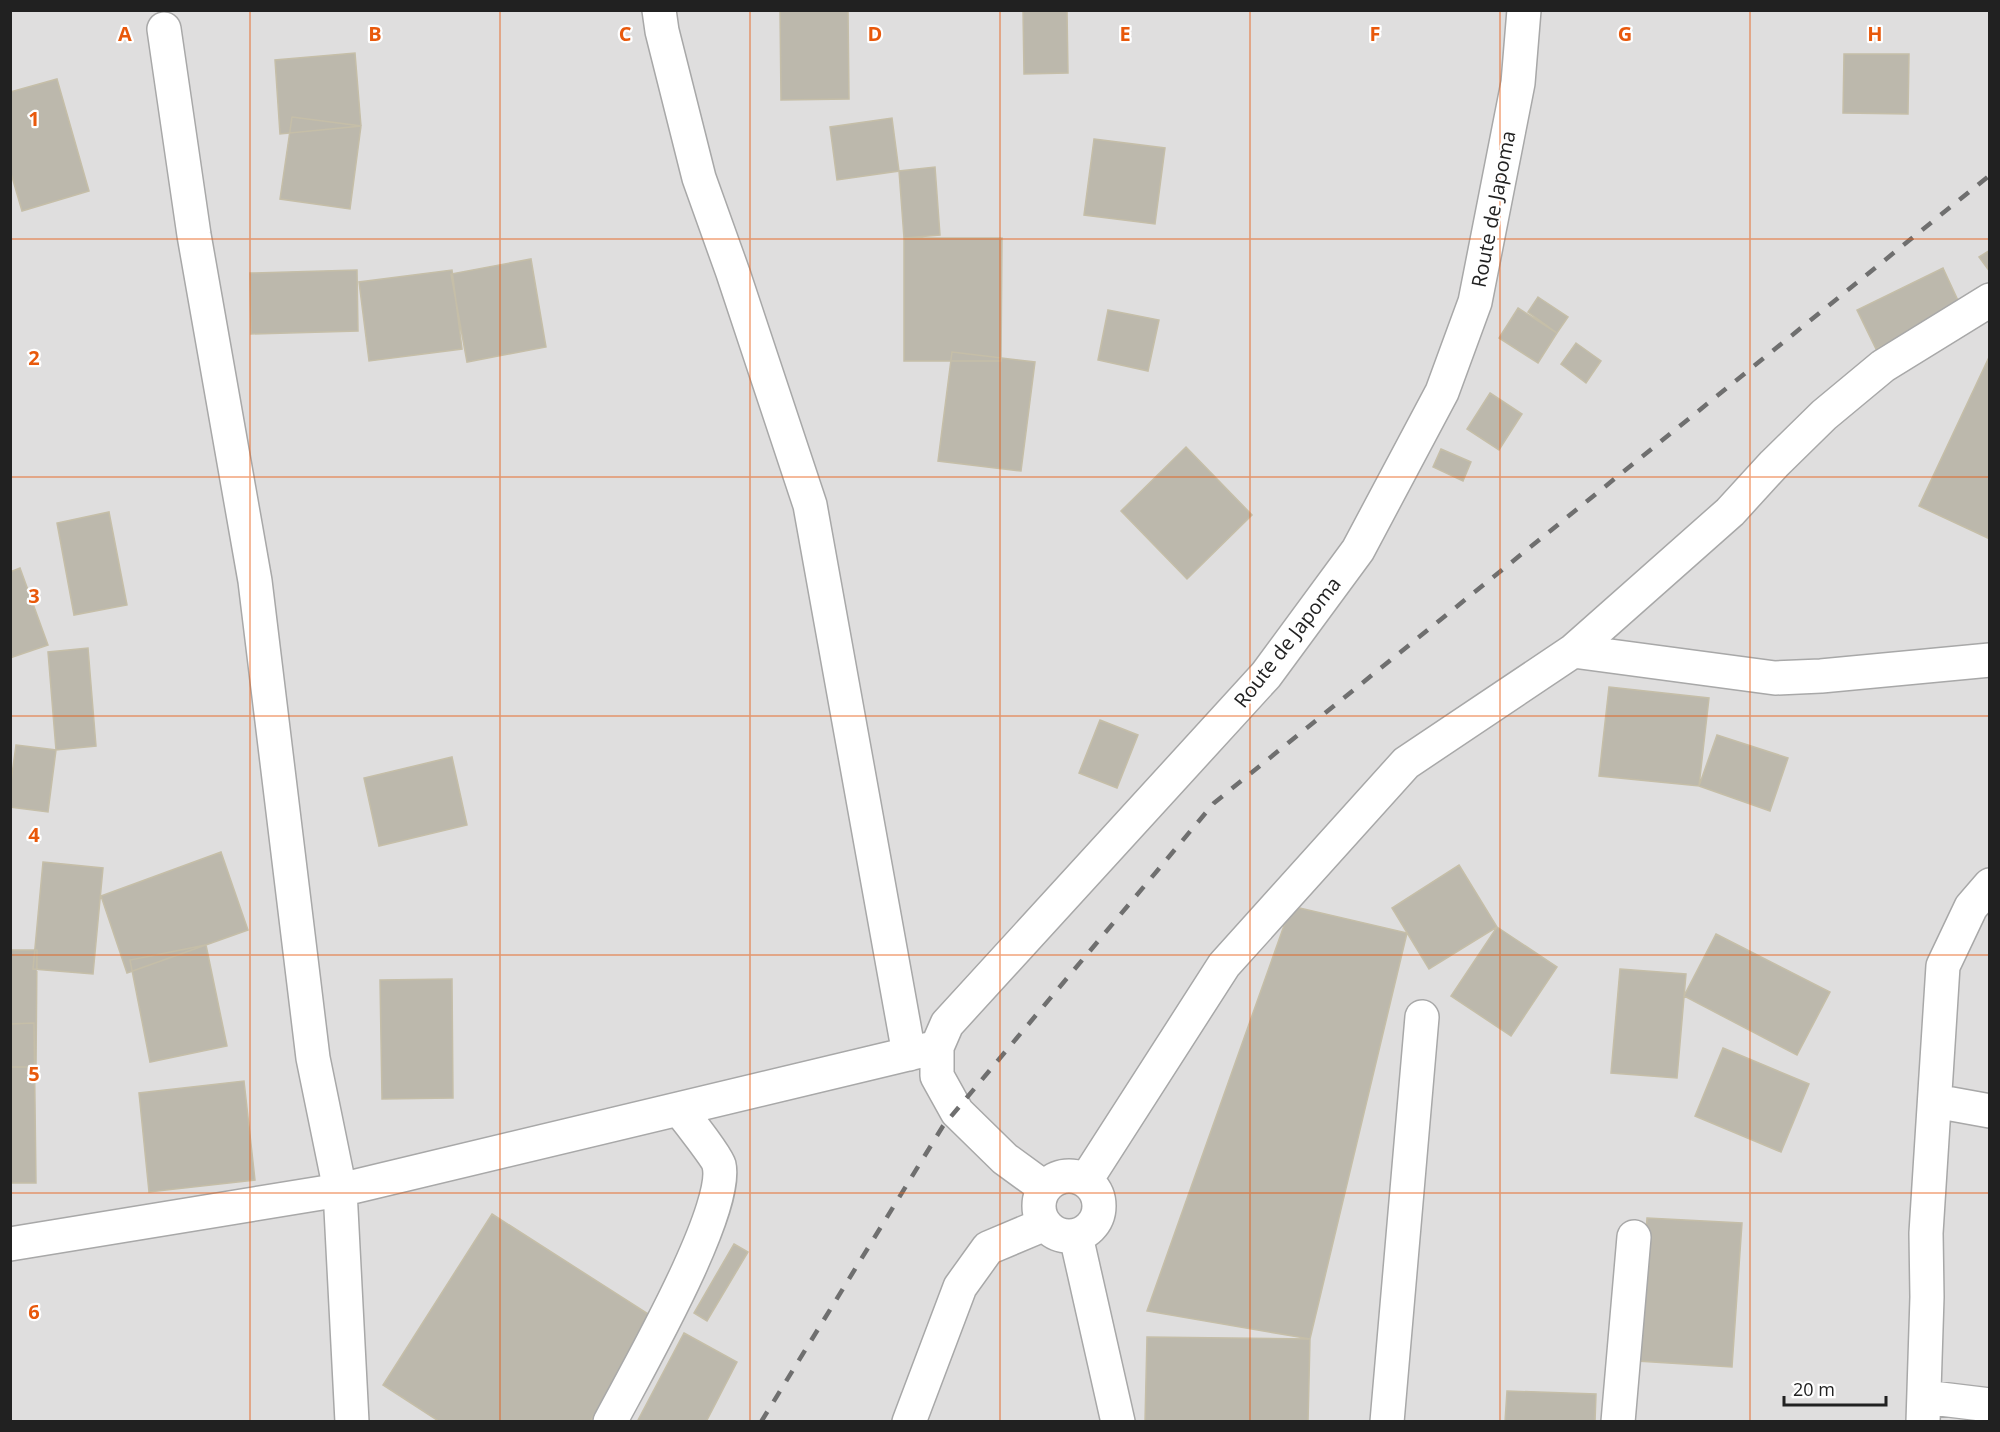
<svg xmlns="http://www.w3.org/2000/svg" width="2000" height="1432" font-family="'Open Sans',sans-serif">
<rect width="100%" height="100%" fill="#f2f2e7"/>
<path fill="#dfdede" d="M11,11H1989V1421H11Z"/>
<path fill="#bcb8ac" stroke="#c5bea8" stroke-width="1.5" d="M780,10H848L849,99L781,100Z
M1023,10H1067L1068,73L1024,74Z
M355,53L361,126L280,134L275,60Z
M1844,54H1909L1908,114L1843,113Z
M57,79L89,191L22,211L10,170V92Z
M292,117L361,126L350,209L280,199Z
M892,118L899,171L837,180L830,127Z
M1094,139L1165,148L1155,224L1084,215Z
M935,167L940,235L904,238L899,171Z
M904,238H1002L1001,361H904Z
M1990,250V272L1979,257Z
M531,259L546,347L467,362L451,274Z
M1943,268L1961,307L1876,349L1857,310Z
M357,270L358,331L251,334L250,273Z
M452,270L462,349L369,361L359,282Z
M1538,297L1568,317L1557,333L1528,312Z
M1518,308L1557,333L1538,363L1499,338Z
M1108,310L1159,320L1148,371L1098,360Z
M1576,343L1601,361L1586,383L1561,364Z
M952,352L1035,362L1021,471L938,461Z
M1990,355V539L1919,506Z
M1490,393L1522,414L1499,450L1467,429Z
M1186,447L1252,515L1187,579L1121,511Z
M1441,449L1471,462L1463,481L1433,467Z
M109,512L127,605L74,615L57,523Z
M20,568L48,645L10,658V572Z
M88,648L96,746L56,750L48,652Z
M1609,687L1709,698L1699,786L1599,776Z
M1100,720L1138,735L1117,788L1079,773Z
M1717,735L1788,758L1770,811L1699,786Z
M16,745L56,750L48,812L10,807V789Z
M452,757L467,825L379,846L364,778Z
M221,852L248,930L127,973L101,896Z
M43,862L103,868L93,974L33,969Z
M1459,865L1497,927L1429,969L1392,908Z
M1291,906L1407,933L1310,1339L1147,1311Z
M1497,927L1557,967L1511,1036L1451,996Z
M1716,934L1830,992L1797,1055L1684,996Z
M206,945L227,1046L150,1062L130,960Z
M10,950H37L36,1067H10Z
M1620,969L1686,974L1677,1078L1611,1073Z
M452,979L453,1098L382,1099L380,980Z
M34,1023L36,1183H10V1024Z
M1723,1048L1809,1084L1781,1152L1695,1116Z
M244,1081L255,1180L149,1192L139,1093Z
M492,1214L656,1319L590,1422H440L383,1385Z
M1647,1218L1742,1223L1732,1367L1637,1361Z
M734,1244L748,1252L707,1321L694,1313Z
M684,1333L737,1362L706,1422H637Z
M1147,1337L1310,1339L1308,1422H1145Z
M1507,1391L1596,1394L1595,1422H1505Z"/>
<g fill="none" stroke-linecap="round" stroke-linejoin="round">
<defs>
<path id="minor" d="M659,10L662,31L699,178L733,273L810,505L909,1054
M164,29L194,235L255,581L313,1058L340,1190L352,1422
M1573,651L1775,678L1821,676L1990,660
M1935,1101L1990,1111
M1039 1206a30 30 0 1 1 60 0a30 30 0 1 1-60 0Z
M1086,1180L1224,965L1406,763L1573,651L1730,512L1774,464L1824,415L1883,366L1990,300
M1045,1188L1005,1159L957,1112L937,1076V1047L947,1024L1266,675L1358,550L1442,392L1475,302L1518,83L1524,10
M1076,1236L1118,1422
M10,1244L340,1190L929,1049
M1924,1397L1990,1405
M610,1422C634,1376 730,1210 719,1165C717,1157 687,1119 679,1109
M909,1422L960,1287L988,1248L1045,1224
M1387,1422L1422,1017
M1618,1422L1634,1237
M1923,1422L1927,1297L1926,1233L1943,966L1971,907L1990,885"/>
</defs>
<use href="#minor" stroke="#a8a8a8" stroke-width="36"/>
<use href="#minor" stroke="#fff" stroke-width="33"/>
<path stroke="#6f6f6f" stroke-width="4.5" stroke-dasharray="12 12" stroke-linecap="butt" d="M761,1422L943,1126L1214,803L1990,175"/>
</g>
<path fill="none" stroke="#e8590c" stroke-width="1.5" stroke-opacity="0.55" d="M250,10V1422M500,10V1422M750,10V1422M1000,10V1422M1250,10V1422M1500,10V1422M1750,10V1422M10,239H1990M10,477H1990M10,716H1990M10,955H1990M10,1193H1990"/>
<g text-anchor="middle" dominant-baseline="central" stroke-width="4.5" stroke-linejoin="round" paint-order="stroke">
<g font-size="20" fill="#212121" stroke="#fff">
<text transform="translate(1493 209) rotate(-79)">Route de Japoma</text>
<text transform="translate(1287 642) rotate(-52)">Route de Japoma</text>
</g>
</g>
<g font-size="20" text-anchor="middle" font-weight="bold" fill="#e8590c" stroke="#fff" stroke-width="4.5" stroke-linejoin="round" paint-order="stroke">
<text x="125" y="41">A</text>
<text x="375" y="41">B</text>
<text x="625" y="41">C</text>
<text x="875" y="41">D</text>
<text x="1125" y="41">E</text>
<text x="1375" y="41">F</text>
<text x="1625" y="41">G</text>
<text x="1875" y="41">H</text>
<text x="34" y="126">1</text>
<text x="34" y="365">2</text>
<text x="34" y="603">3</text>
<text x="34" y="842">4</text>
<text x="34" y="1081">5</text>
<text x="34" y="1319">6</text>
</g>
<rect width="2000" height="1432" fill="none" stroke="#212121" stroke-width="24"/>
<path d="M1784 1396v9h102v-9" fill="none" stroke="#212121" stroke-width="3"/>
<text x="1793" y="1396" font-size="18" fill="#212121" stroke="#ffffff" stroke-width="4.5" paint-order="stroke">20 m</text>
</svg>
